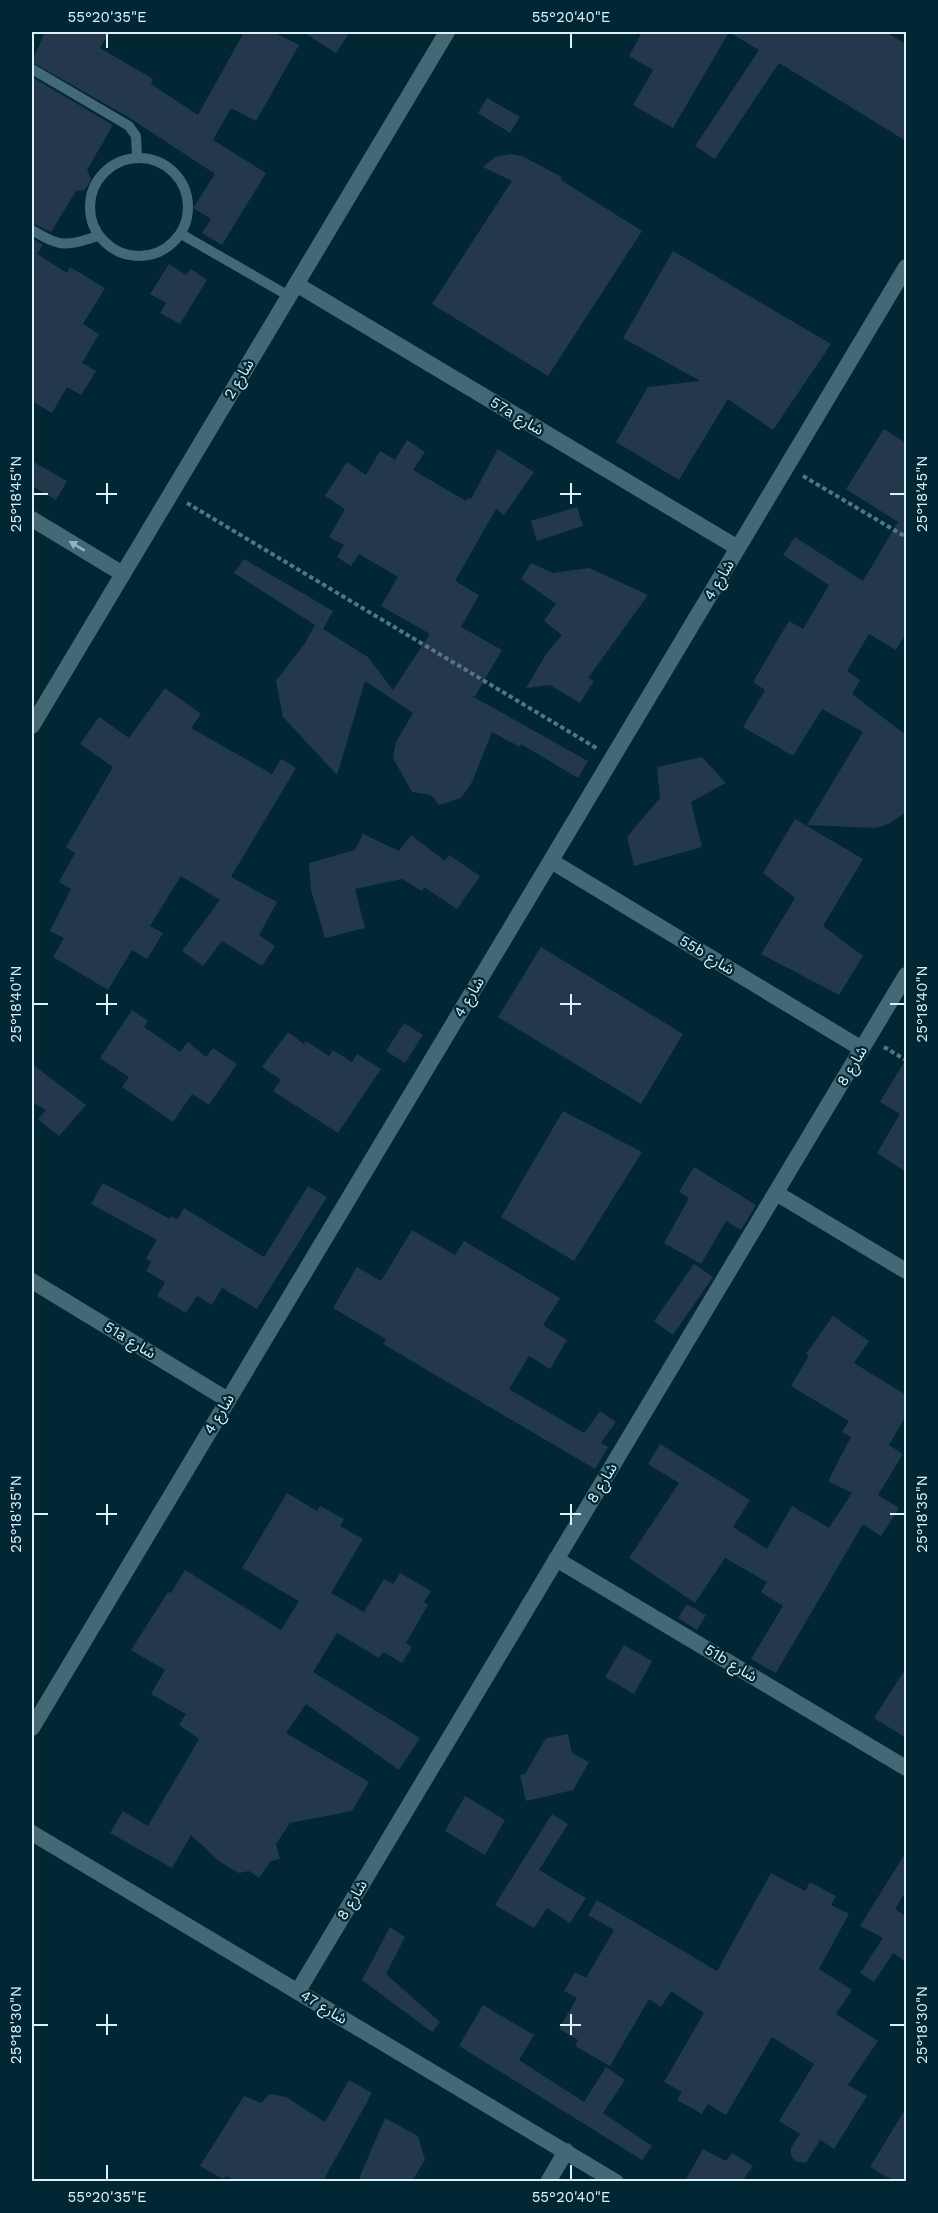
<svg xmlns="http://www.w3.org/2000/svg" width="938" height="2213" font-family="'Work Sans','Noto Sans Arabic',sans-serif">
<rect width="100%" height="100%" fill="#002733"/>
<path fill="#23374d" d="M45,32H110L100,48L153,79L151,84L198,115L244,32H273L299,45L256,121L231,108L213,140L266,173L222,245L202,233L211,219L193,208L215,174L133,120L32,62Z
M303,32H350L336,53Z
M642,32H886L906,44V141L779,63L715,159L695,146L759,50L729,32L673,128L633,105L653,70L629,56Z
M32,77L113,125L87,170L91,179L89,184L84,190L76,191L51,232L32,223Z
M487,98L520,117L510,133L478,113Z
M510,154L522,156L562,177L561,180L642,231L548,376L432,304L512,181L483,167L495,157Z
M32,238L43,245L37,254L67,273L70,267L105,288L83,324L99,334L82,363L96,371L81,395L67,387L52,413L32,401Z
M673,251L831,344L773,430L728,399L679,480L616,442L648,387L700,381L623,338Z
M169,264L186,275L191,269L207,280L180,324L160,313L166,303L150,294Z
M884,429L906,443V633L896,650L869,634L847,671L860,680L852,694L906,735V812L890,823L876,828L807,825L863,732L822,709L793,756L743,727L765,690L753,682L789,621L803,629L829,585L783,555L795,537L863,581L898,522L846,489Z
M407,440L425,452L413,470L466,501L468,498L471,499L498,449L534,472L504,515L496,509L455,581L479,595L461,627L502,650L475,696H472L588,761L578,778L521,744L520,747L492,732L472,782L461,798L439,805L431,795L412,792L393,758L396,742L413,713L365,681L337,775L283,717L276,681L305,643L315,625L234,573L244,559L333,611L323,629L368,657L393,690L430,634L381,606L398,577L359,554L351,566L337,557L344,545L329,537L345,509L325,496L347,462L366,475L380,451L395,460Z
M32,461L67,481L56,500L32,486Z
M577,507L583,526L537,541L531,521Z
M531,563L553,573L589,568L648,595L588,678L594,681L580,703L550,685L526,688L546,654L562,635L544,621L556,604L521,579Z
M165,688L201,714L191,728L272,774L281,759L296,768L231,877L277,902L259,935L275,946L262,966L222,941L203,966L182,951L220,900L181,876L150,926L163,933L147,959L132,950L108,990L53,957L64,938L50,931L71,889L59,882L75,853L66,847L113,767L80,744L99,717L129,738Z
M702,757L726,783L691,802L702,847L634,866L627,837L660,798L657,767Z
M795,819L863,859L823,926L863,956L839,995L761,954L795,898L763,873Z
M363,834L399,851L411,835L445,861L449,855L480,876L457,909L424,887L422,891L402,879L355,889L365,928L325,938L311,890L309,863L355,850Z
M541,947L683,1034L641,1104L498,1017Z
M132,1010L148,1021L144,1027L180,1052L188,1042L206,1057L213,1048L237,1064L209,1105L192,1094L173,1122L122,1087L129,1077L100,1058Z
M404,1023L423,1035L405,1063L386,1051Z
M288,1032L304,1044L306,1041L329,1056L333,1050L352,1062L357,1054L381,1069L338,1133L273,1091L281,1080L262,1067Z
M906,1059V1172L877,1153L900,1114L880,1102Z
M32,1064L86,1105L59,1136L38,1119L46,1110L32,1102Z
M563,1111L642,1152L574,1261L501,1217Z
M694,1167L756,1205L741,1230L726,1221L701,1264L664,1243L689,1198L679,1192Z
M103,1183L170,1219L171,1216L177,1220L184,1208L264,1257L308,1186L327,1197L257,1309L222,1288L212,1305L197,1296L186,1313L157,1296L165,1282L146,1271L151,1262L146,1258L157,1240L91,1204Z
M412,1230L455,1255L464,1241L560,1298L543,1325L567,1340L550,1369L529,1356L509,1389L584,1433L600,1411L616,1422L601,1443L608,1447L595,1469L383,1344L386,1339L333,1308L357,1267L381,1281Z
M694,1264L713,1277L673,1335L654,1321Z
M833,1316L869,1341L854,1363L906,1395V1416L889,1445L903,1454L878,1495L899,1508L881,1536L863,1524L776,1673L751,1659L783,1606L761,1592L767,1582L725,1558L695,1603L629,1558L679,1483L648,1464L660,1444L750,1500L733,1527L767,1549L792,1506L829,1528L852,1493L828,1481L851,1437L842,1432L849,1421L791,1386L809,1356L806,1354Z
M287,1493L317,1511L320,1506L344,1519L340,1526L363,1539L331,1593L364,1612L384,1579L393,1584L400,1573L431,1591L424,1602L428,1605L406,1643L412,1647L402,1663L383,1652L379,1658L337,1633L313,1672L420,1738L399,1770L306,1704L286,1733L369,1782L352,1811L290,1823L276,1844L280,1859L271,1861L259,1878L249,1871L239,1873L220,1862L191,1835L172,1868L110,1833L123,1811L148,1826L199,1739L179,1725L186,1714L151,1694L165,1670L131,1650L168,1592L171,1593L185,1570L281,1630L299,1601L242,1568Z
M687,1604L706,1615L697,1630L678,1618Z
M624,1645L652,1661L634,1694L605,1677Z
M906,1668V1738L874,1718Z
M568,1734L572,1753L589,1762L573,1790L526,1801L520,1775L525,1774L546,1738Z
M465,1796L505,1820L485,1855L445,1831Z
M552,1814L568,1824L539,1870L586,1898L570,1923L547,1908L534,1928L495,1905Z
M906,1852V1891L895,1909L906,1916V1962L893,1953L874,1982L860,1973L883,1938L860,1926Z
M771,1873L805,1891L810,1882L836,1896L831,1905L849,1914L819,1969L852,1990L836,2014L878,2041L848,2085L867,2096L834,2149L820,2140L806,2163L795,2161L791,2155V2148L800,2134L779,2121L814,2064L772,2037L726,2115L708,2104L702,2114L677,2100L682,2092L664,2082L704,2013L671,1991L661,2007L649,1999L610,2066L575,2046L578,2040L559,2029L577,1998L564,1991L575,1972L586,1978L614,1930L588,1915L597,1900L717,1971Z
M390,1927L405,1937L386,1974L440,2022L432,2032L362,1980Z
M483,2005L534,2035L519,2060L584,2102L606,2067L625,2080L603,2113L652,2146L642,2160L459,2046Z
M349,2080L372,2093L323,2181H235L226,2176L223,2179L200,2166L244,2096L261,2103L270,2094L286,2097L325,2122Z
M906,2108V2181H894L870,2167Z
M385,2118L418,2136L425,2160L412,2181H358Z
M703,2149L726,2161L732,2153L753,2166L742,2181H685Z"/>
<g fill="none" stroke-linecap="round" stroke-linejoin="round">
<path stroke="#55757f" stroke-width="4" stroke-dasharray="4.5 3" stroke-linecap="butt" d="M803,476L906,537
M187,503L598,749
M884,1047L906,1060"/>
<path stroke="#436976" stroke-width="10" d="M32,69L129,126L136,136L137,157
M90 207a49 49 0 1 1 98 0a49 49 0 1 1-98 0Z
M32,230C61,248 66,246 98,236
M181,234L289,296"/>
<path stroke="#436976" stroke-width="16" d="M296,284L738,548
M32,519L123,574
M32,726L447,32
M551,861L862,1049
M776,1193L906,1271
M32,1281L228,1400
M556,1559L906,1768
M32,1728L906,267
M32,1833L616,2182
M298,1991L906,975
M548,2182L566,2151"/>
</g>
<defs><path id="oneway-solid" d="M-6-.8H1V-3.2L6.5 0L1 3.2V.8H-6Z" transform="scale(1.5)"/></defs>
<use fill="#97b3be" href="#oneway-solid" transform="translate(77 546) rotate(-149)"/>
<path fill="none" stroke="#dcf0f8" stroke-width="2" d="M107,33V48M571,33V48M107,483V504M571,483V504M33,494H48M96,494H117M560,494H581M890,494H905M107,994V1015M571,994V1015M33,1004H48M96,1004H117M560,1004H581M890,1004H905M107,1504V1525M571,1504V1525M33,1514H48M96,1514H117M560,1514H581M890,1514H905M107,2014V2035M571,2014V2035M33,2025H48M96,2025H117M560,2025H581M890,2025H905M107,2165V2180M571,2165V2180"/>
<g text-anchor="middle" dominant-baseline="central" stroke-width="4.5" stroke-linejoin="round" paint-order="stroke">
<g font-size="15" fill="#dcf0f8" stroke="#002733">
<text transform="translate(239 379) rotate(-59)">شارع 2</text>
<text transform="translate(517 416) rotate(31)">57a شارع</text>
<text transform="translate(719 580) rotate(-59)">شارع 4</text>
<text transform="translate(707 955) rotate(31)">55b شارع</text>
<text transform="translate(469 997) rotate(-59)">شارع 4</text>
<text transform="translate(852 1066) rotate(-59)">شارع 8</text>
<text transform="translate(130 1340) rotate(31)">51a شارع</text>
<text transform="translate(219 1414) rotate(-59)">شارع 4</text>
<text transform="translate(602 1483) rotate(-59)">شارع 8</text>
<text transform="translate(731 1663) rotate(31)">51b شارع</text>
<text transform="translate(352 1900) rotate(-59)">شارع 8</text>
<text transform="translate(324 2007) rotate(31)">شارع 47</text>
</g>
</g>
<rect width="938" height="2213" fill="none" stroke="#002733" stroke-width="66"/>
<rect x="33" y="33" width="872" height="2147" fill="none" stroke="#dcf0f8" stroke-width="2"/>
<g font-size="15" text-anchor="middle" fill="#dcf0f8">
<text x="107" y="22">55°20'35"E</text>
<text x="571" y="22">55°20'40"E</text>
<text transform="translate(16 494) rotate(-90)" y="5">25°18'45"N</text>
<text transform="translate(922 494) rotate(-90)" y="5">25°18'45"N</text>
<text transform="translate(16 1004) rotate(-90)" y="5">25°18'40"N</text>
<text transform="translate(922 1004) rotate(-90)" y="5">25°18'40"N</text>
<text transform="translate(16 1514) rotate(-90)" y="5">25°18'35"N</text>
<text transform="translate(922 1514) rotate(-90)" y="5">25°18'35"N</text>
<text transform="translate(16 2025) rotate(-90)" y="5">25°18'30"N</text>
<text transform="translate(922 2025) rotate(-90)" y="5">25°18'30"N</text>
<text x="107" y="2202">55°20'35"E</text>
<text x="571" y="2202">55°20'40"E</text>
</g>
</svg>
